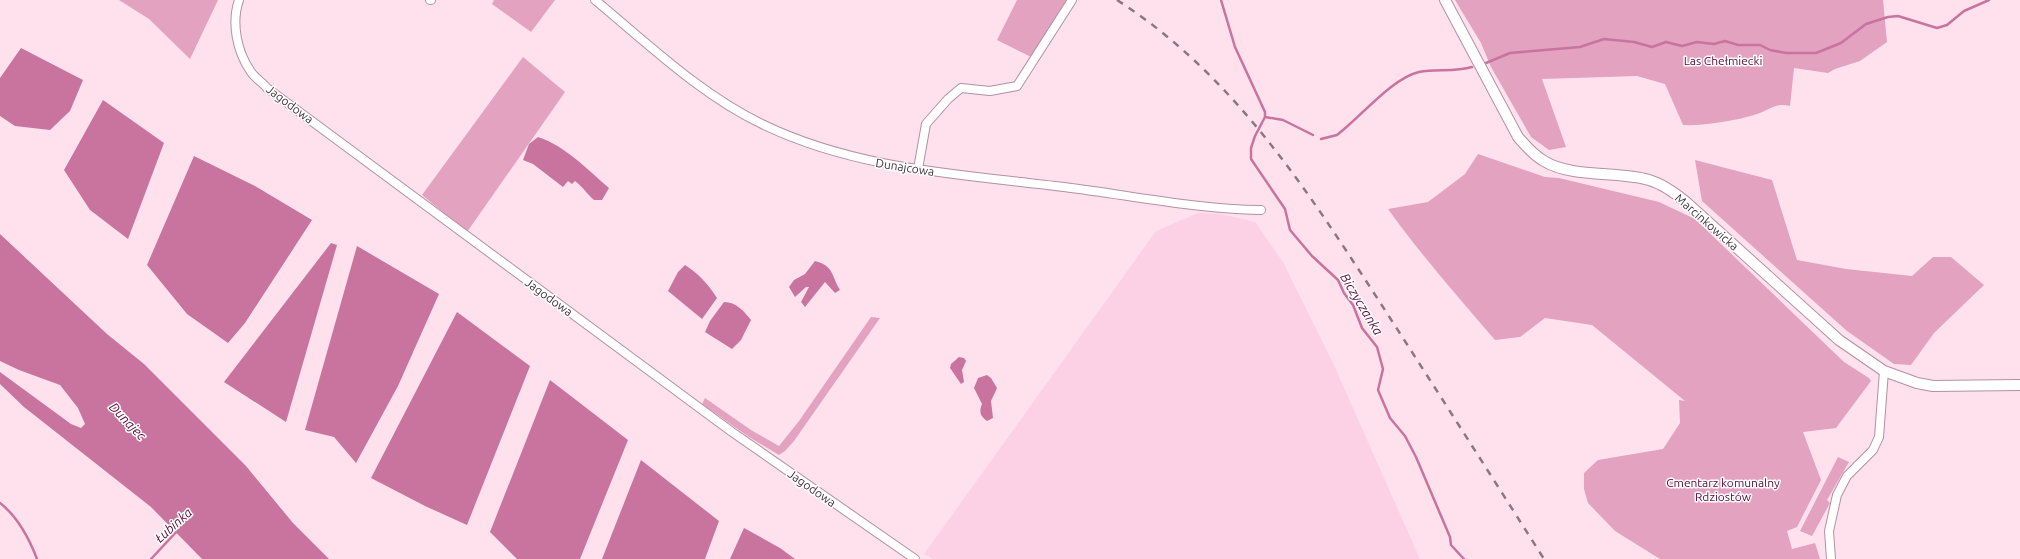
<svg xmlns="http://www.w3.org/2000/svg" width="2020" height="559" font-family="Ubuntu,sans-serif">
<rect width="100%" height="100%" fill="#ffe1ee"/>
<path fill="#fdd1e5" d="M1198,213L1222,214L1255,222L1283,262L1333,363L1420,559H933L924,554L1156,231Z"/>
<path fill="#e2a2c0" d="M119,0H218L190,59L149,19Z
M494,0H555L531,32L492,4Z
M1017,0H1068L1031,57L997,40Z
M1455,0H1883L1887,42L1860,61L1835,69L1828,73L1794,68L1790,106C1775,102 1768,111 1754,115C1734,121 1704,126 1683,125L1665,84L1637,76L1542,79L1566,147L1549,150L1531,137L1491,67L1481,43Z
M523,57L565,92L467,232L422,195Z
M1478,154L1545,177L1559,178L1659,202L1695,219L1844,362L1869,378L1871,381L1836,428L1803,432L1821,480L1797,527L1787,531L1792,549L1815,543L1820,559H1660L1615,531L1588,503L1584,489V473L1598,460L1663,449L1680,423L1679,400L1685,401L1592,325L1545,318L1520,337L1495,340C1459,298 1421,255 1388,209L1428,202L1465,174Z
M1695,160L1772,180L1797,260L1846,269L1912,276L1933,257H1951L1984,285L1934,333L1911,365L1894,364L1847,331L1702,201Z
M871,317L880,318L794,441L785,451L779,455L749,437L702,404L705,398L751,430L779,446L799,421Z
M1838,457L1849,462L1827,500L1830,503L1812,536L1800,531Z"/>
<path fill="#c8749e" d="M21,48L83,80L70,111L50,130L15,126L0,116V78Z
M103,100L164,143L128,239L90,210L64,170Z
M538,137C564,145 588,170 609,188L602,200H594C587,194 583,187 575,181L572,184L568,181L563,187L533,164L523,160L529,144Z
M194,156L255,186L312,220L245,323L228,343L187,314L147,265Z
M0,234L107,334L144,364L246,466L293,523L329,559H202L151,507L24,407L0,384V372L71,424L81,428L85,424L78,408L60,385L19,370L0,361Z
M331,243L337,245L286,422L224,382Z
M357,246L439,294L398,386L356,463L334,437L305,430Z
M815,261C834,266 831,275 840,290L835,293L825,282L805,307L801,302L809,287H806L795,297L789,287L794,280L805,274Z
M685,265C698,273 709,285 717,298L702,319L668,291L678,272Z
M724,302C736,302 744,311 751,320L741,340L732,349L705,332L710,321Z
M457,312L530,366L467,525L425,506L371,478Z
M959,357L964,358L966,361L962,370L964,382L961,384L950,368L951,364Z
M987,375L991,378L997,388L991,401L993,418L987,421C980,416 979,412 982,404L974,388L978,378Z
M550,380L628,440L580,559H517L490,532Z
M641,460L719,521L705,559H602Z
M744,528L780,548L795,559H730Z"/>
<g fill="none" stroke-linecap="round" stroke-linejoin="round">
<path stroke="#c8749e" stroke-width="2.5" d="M1221,0L1235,47L1265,112V117L1255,136L1251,148V159L1285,209L1290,230L1312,256L1338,280L1344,293L1353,305L1362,328L1377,347L1383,369L1378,390L1390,418L1405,436L1416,457L1450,537L1451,545L1464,559
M1486,63L1510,53L1580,47L1604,39L1634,42L1652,47L1666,42L1682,46L1697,42L1714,44L1725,41L1738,45H1760L1770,50L1786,53H1816L1841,43L1866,24L1888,17L1898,16L1937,28L1947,25L1964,11L1989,0
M1265,117L1283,120L1313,135
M1321,139L1337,135L1343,130C1364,113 1393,78 1419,72C1437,69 1455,72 1472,67
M0,503C18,517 29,538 37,559
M151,559L178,530"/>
<defs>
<path id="minor" d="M239,0C231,23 237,52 251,72C255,78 262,82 267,88L732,432L915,559
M430,0H431
M595,0C647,43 701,95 762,124C857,170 961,174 1064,187C1129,195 1195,209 1261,210
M918,169L926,124L948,99L961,88L990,91L1017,86L1072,0
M1831,559L1829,531L1837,495L1847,476L1873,450L1879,437L1884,371"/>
<path id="tertiary" d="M1445,0L1518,137C1526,146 1533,155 1544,161C1571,178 1618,171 1649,180C1663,184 1675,193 1686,202L1839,340L1884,371L1917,383L1933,386L2020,385"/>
</defs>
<use href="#minor" stroke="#b391a0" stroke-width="10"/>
<use href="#tertiary" stroke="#b391a0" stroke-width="12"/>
<use href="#minor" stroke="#fff" stroke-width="8"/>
<use href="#tertiary" stroke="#fff" stroke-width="10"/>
<path stroke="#8c7780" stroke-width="2.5" stroke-dasharray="7 7" stroke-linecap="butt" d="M1117,0C1234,75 1307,190 1381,304C1436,389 1490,474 1544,559"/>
</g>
<g text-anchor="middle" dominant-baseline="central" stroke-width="3" stroke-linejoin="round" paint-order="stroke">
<g font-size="12" fill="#570939" stroke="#fff">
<text x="1723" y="60">Las Chełmiecki</text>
<text x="1723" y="482">Cmentarz komunalny<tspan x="1723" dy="14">Rdziostów</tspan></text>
</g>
<g font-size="12" fill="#42333a" stroke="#fff">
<text transform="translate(290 104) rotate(37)">Jagodowa</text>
<text transform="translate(905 167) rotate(9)">Dunajcowa</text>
<text transform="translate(1707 222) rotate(41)">Marcinkowicka</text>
<text transform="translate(549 297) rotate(36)">Jagodowa</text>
<text transform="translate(812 488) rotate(35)">Jagodowa</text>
</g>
<g font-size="13" font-style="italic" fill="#580a39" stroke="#fff">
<text transform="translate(1362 304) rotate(59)">Biczyczanka</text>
<text transform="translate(128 421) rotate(46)">Dunajec</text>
<text transform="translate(173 525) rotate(-42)">Łubinka</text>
</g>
</g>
</svg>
